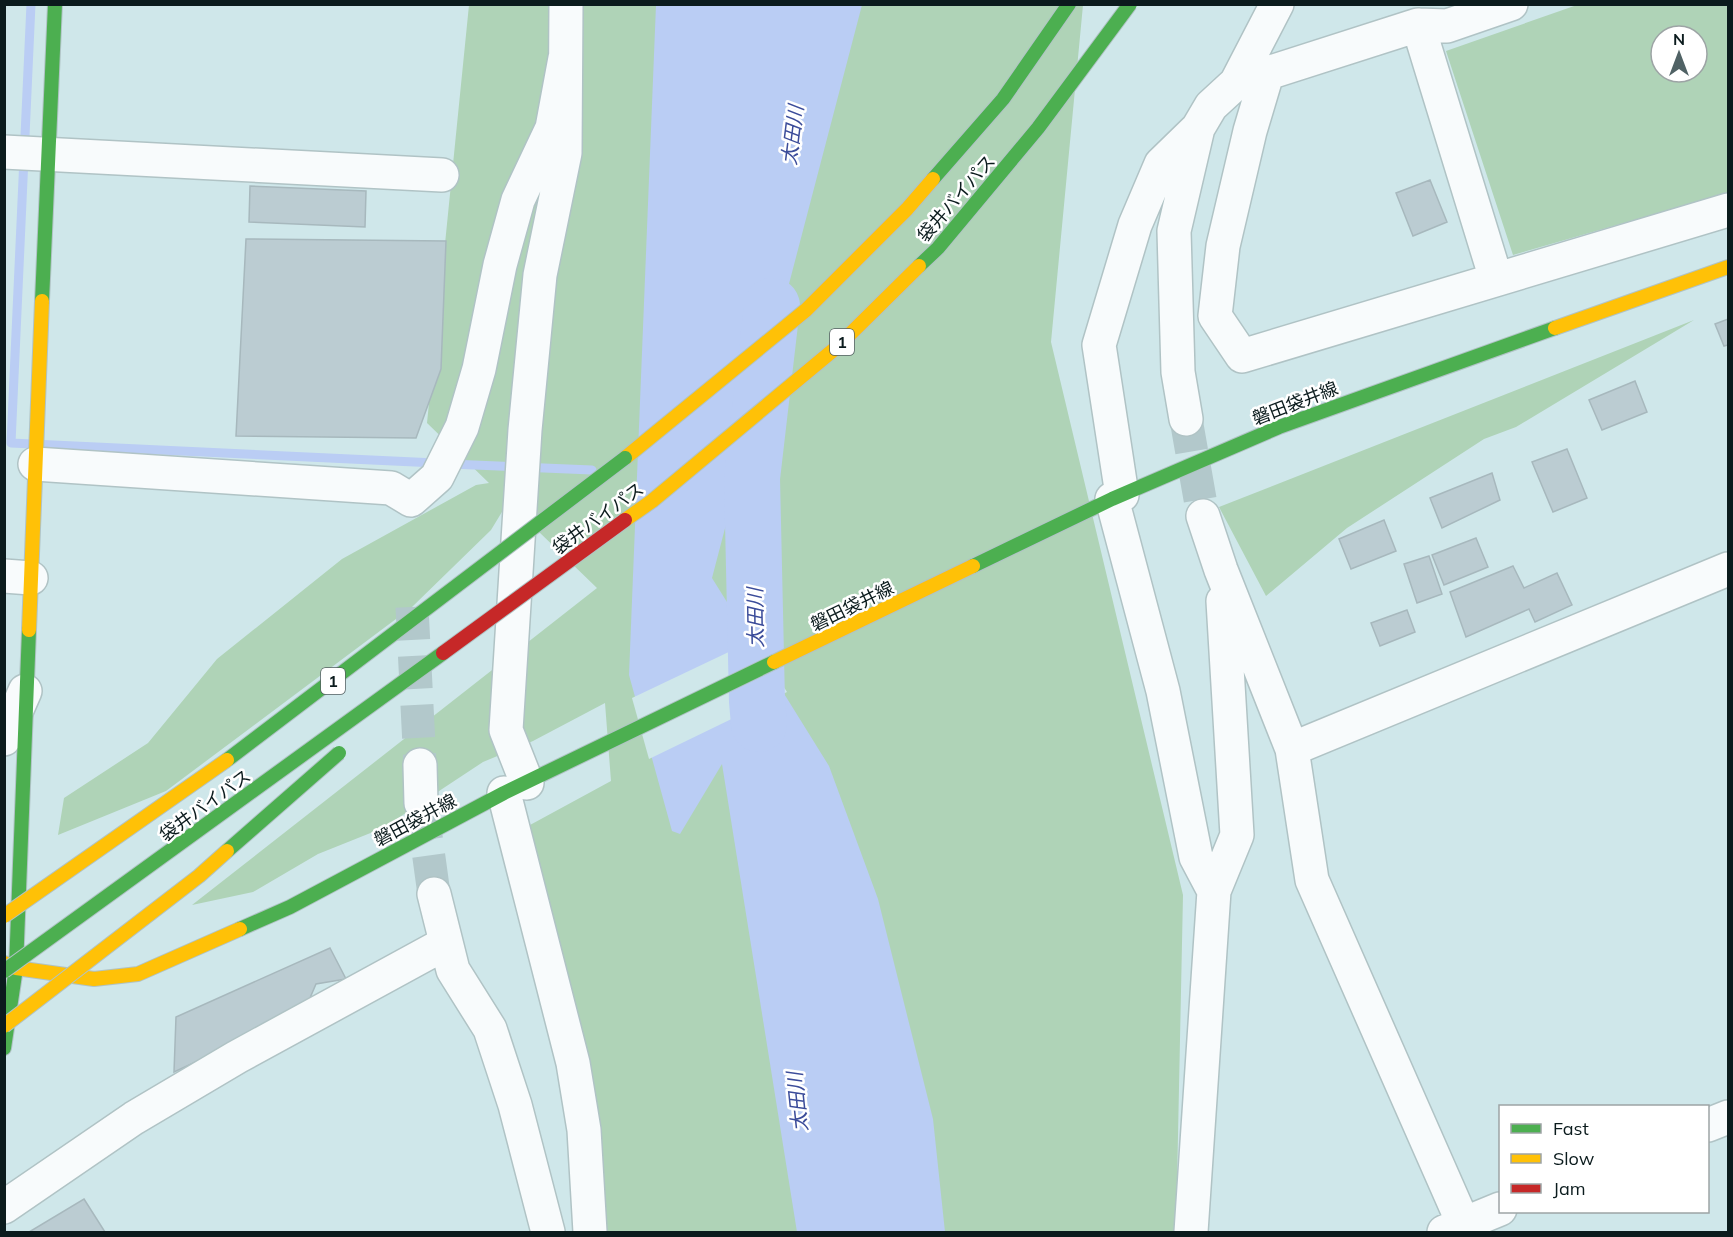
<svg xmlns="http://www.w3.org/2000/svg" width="1733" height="1237" font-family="Mulish,'Noto Sans JP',sans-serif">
<rect width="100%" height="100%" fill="#cfe7ea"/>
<path fill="#afd3b7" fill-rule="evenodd" d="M469,5H1083L1051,342L1183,895L1176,1232H589L584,1130L530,825L611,781L605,703L533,741L483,762L383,828L318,854L253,892L192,905L597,588L508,502L491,530L412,607L166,791L58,835L64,798L148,743L217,659L342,559L476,485L489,483L427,423Z
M1577,5H1728V193L1513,255L1446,51ZM1661,36H1697V72H1661Z
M1694,320L1516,427L1484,439L1347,528L1266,596L1219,507Z"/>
<path fill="#bacdf4" d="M656,5H862L712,578L829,766L878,899L933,1119L945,1232H797L722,764L680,834L672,831L629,675Z"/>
<path fill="#cfe7ea" d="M754,640L787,692L649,759L632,698Z"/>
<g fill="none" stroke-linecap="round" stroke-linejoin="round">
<path stroke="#bacdf4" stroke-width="9" d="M31,4L11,443L436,463
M450,464L592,470
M729,477L752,478"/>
<path stroke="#bacdf4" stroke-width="56" d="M759,724L757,701L752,478L772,306"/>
</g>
<path fill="#bbccd2" stroke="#a7b8bd" stroke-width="1.5" d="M1430,180L1447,222L1413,236L1396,193Z
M250,186L366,191L365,227L249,222Z
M246,239L446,241L441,369L416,438L236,436Z
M1728,319V345L1724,346L1715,324Z
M1635,381L1647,412L1602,430L1589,400Z
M1567,449L1587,498L1553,512L1532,462Z
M1492,473L1500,500L1442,528L1430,498Z
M1384,520L1396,551L1351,569L1339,539Z
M1476,538L1488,567L1444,585L1432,555Z
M1429,556L1442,594L1417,603L1404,564Z
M1513,566L1524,588L1557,573L1572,605L1535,622L1529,609L1466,637L1450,592Z
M1407,610L1415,632L1380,646L1371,623Z
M330,948L346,979L316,984L304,1012L174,1072L176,1017Z
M84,1199L105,1232H29Z"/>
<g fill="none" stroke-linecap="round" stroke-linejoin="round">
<path stroke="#b2c8cb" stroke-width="33" stroke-dasharray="33 16" stroke-linecap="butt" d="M1186,419L1203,516
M412,607L420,765
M422,807L434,894"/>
<defs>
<path id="street" d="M1418,25L1496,279
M1267,74L1250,131L1223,246L1215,316L1242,356L1728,210
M1246,80L1418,25L1447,26L1511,4
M4,152L442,175
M1186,419L1178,372L1174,231L1198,128
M35,464L391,488L411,500L437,477L462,427L479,369L500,265L518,200L552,128L565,58
M1122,495L1099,345L1135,225L1161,164L1198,128L1211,106L1236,83L1277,4
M1112,499L1163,691L1196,857L1214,891
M1203,516L1221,570L1292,749L1312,880L1467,1232
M4,576L31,578
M4,739L25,691
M1292,749L1728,569
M420,765L421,803
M527,783L506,730L525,430L540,275L565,153L566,4
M504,793L573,1063L584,1130L590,1232
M434,894L453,970L490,1029L515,1105L548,1232
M1708,1125L1728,1117
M4,1207L134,1118L237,1057L446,943
M1191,1232L1214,891L1237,835L1223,601
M1444,1232L1500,1209"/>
<path id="fast" d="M933,179L1003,99L1069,4
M42,301L55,4
M973,566L1112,499L1279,427L1555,328
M240,929L290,907L504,793L774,662
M4,1048L16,968L29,630"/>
<path id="slow" d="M1555,328L1728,267
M625,458L806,310L907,209L933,179
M29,630L42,301
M774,662L973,566
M4,963L16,968L94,979L138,974L240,929"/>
</defs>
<use href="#street" stroke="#b0c3c5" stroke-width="36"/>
<use href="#fast" stroke="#b0c3c5" stroke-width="16"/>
<use href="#slow" stroke="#b0c3c5" stroke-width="16"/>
<use href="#street" stroke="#f8fbfc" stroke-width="33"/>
<use href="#fast" stroke="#4caf50" stroke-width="14"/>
<use href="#slow" stroke="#ffc107" stroke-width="14"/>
<defs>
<path id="fast-bridge" d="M919,266L938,248L1038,128L1130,4
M227,760L625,458
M227,851L339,753
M4,971L443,653"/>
<path id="slow-bridge" d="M625,520L652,501L837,347L919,266
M4,916L227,760
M4,1026L199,876L227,851"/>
<path id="jam-bridge" d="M443,653L625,520"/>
</defs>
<use href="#fast-bridge" stroke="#b0c3c5" stroke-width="16" stroke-linecap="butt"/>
<use href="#slow-bridge" stroke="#b0c3c5" stroke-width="16" stroke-linecap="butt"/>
<use href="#jam-bridge" stroke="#b0c3c5" stroke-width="16" stroke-linecap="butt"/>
<use href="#fast-bridge" stroke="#4caf50" stroke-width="14"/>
<use href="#slow-bridge" stroke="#ffc107" stroke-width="14"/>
<use href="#jam-bridge" stroke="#c62828" stroke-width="14"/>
</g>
<g text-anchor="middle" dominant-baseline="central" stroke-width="5" stroke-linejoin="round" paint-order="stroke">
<g fill="#fff" stroke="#545f61" stroke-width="1.5">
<rect x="830" y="329" width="24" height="26" rx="4.5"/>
<rect x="321" y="668" width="24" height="26" rx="4.5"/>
</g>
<g font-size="16" font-weight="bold" fill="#0b1b1d">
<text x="842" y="342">1</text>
<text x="333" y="681">1</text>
</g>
<g font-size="18" fill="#0b1b1d" stroke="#fff">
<text transform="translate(956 198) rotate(-49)">袋井バイパス</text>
<text transform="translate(1295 403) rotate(-21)">磐田袋井線</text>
<text transform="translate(598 518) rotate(-36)">袋井バイパス</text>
<text transform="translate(852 606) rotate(-26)">磐田袋井線</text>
<text transform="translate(205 805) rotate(-36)">袋井バイパス</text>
<text transform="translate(415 820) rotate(-28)">磐田袋井線</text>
</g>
<g font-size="20" font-style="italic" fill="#3b4c9a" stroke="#fff">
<text transform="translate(792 135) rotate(-83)">太田川</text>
<text transform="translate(755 618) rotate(-91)">太田川</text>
<text transform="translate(797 1102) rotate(-96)">太田川</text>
</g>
</g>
<rect width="1733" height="1237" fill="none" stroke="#0b1b1d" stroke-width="12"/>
<rect x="1499" y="1105" width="210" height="108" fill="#ffffff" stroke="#9da4a5" stroke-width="1.5"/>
<rect x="1511" y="1124" width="30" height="9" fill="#4caf50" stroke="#9da4a5" stroke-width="1.5"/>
<text x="1553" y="1135" font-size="18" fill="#0b1b1d">Fast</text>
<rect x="1511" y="1154" width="30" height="9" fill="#ffc107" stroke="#9da4a5" stroke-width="1.5"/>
<text x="1553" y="1165" font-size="18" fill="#0b1b1d">Slow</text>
<rect x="1511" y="1184" width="30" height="9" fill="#c62828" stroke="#9da4a5" stroke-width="1.5"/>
<text x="1553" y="1195" font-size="18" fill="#0b1b1d">Jam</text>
<g transform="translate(1679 54)"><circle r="28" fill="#ffffff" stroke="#9da4a5" stroke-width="1.5"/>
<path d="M0-4.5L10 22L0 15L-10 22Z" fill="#506265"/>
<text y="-9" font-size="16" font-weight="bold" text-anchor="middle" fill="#0b1b1d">N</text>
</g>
</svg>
